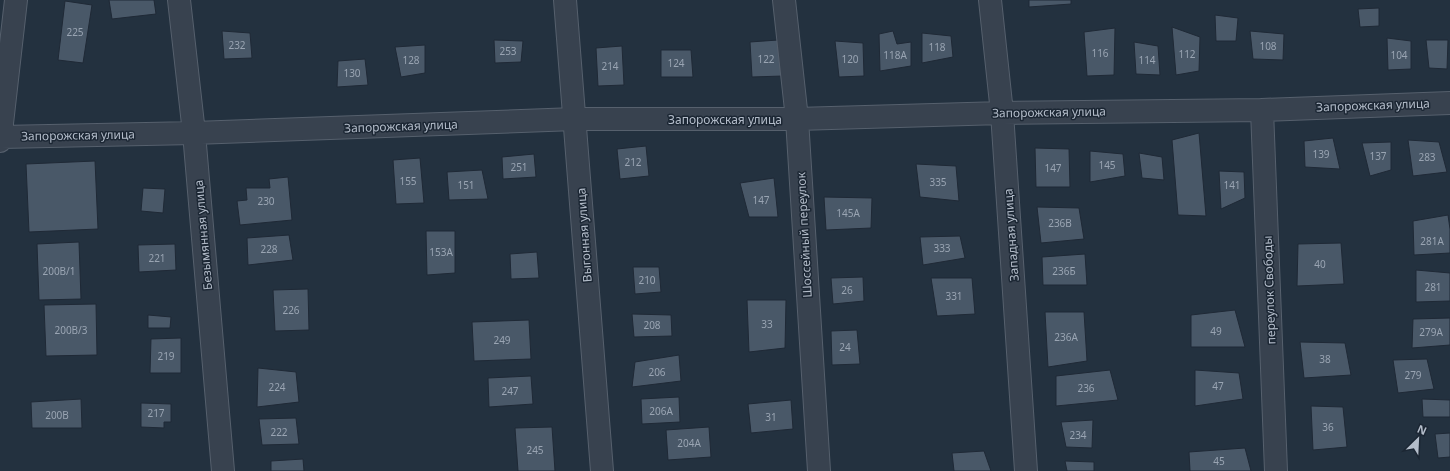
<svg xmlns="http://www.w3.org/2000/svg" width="1450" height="471" font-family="'Noto Sans',sans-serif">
<rect width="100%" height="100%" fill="#23313f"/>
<path fill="#495868" stroke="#1f2936" d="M109,0H154L156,14L112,19Z
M1029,0H1071V4L1029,7Z
M65,1L92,5L83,63L58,60Z
M1379,8V26L1360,27L1358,9Z
M1215,15L1238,18L1236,41H1216Z
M1172,27L1200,37L1199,71L1176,75Z
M1115,28L1114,75L1087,76L1084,32Z
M222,31L250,33L252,58L224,59Z
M893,31L897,44L911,42V66L880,71L879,34Z
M1250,31L1284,34L1283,60L1253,59Z
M922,33L951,36L953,57L922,63Z
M1387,38L1411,41V69L1388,70Z
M494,40L523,41L521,62L495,63Z
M778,40L783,76L752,77L750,42Z
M1426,40H1448L1447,69L1429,68Z
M835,41L863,43L864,76L839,77Z
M1134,42L1158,46L1160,75L1136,74Z
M425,45V73L401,77L395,47Z
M622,46L624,85L598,86L596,48Z
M661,50H691L693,77H661Z
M365,59L368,85L337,87L338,61Z
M1199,133L1206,216L1178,215L1172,140Z
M1333,138L1340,169L1305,167L1304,141Z
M1408,140L1439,142L1447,172L1413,176Z
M1391,142V170L1370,176L1362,143Z
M646,146L649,176L620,179L617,149Z
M1035,148L1069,149L1070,187H1036Z
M1090,151L1123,154L1125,176L1090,182Z
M1139,153L1162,157L1164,180L1142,178Z
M534,154L536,177L503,179L502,157Z
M420,158L424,203L396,204L393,160Z
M95,161L98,229L29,232L26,164Z
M916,164L956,166L959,201L920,197Z
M482,170L488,199L449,200L447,172Z
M1219,171L1244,172L1245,198L1221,209Z
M288,177L292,220L240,225L237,201L247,200L246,188H270L269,179Z
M774,178L778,217H749L740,183Z
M143,188L165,189L163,213L141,211Z
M824,197L872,198L871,228L826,230Z
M1037,207L1079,208L1084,239L1041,243Z
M1448,215L1450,229V253L1414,255L1413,221Z
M426,231H455V273L427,275Z
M289,235L293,260L248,265L247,238Z
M960,236L965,258L923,265L920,237Z
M79,242L81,299L39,300L37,244Z
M1341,243L1344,284L1297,286L1298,244Z
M175,244L176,270L139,272L138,245Z
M537,252L539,278L511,279L510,254Z
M1085,254L1087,285H1043L1042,257Z
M633,267H659L661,292L635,294Z
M1416,270L1450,273V301L1416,302Z
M863,277L864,301L833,304L831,278Z
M931,278H972L975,314L937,316Z
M308,289L309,330L275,331L273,290Z
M747,300H786L785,348L749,352Z
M96,304L97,355L46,356L44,305Z
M1235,310L1245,347H1191V315Z
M1045,312H1084L1087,361L1048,367Z
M632,314L671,315L672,336L634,337Z
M148,315L171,317L170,328H148Z
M1450,318V345L1412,348L1413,319Z
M529,320L531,359L474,361L472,322Z
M857,330L860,364L832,365L831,331Z
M181,338V373H150L151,339Z
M1300,342L1345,343L1351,375L1304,378Z
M679,355L681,381L632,387L635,362Z
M1427,359L1434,389L1398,393L1393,360Z
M258,368L296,372L299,402L257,407Z
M1110,370L1118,400L1056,406V376Z
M1195,370L1239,373L1243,399L1195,406Z
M531,376L533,404L489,407L488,378Z
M679,397L680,422L642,424L641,399Z
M81,399L82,428H32L31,402Z
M1422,399L1450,400V417H1423Z
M791,400L793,429L751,433L748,404Z
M141,403L171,404V422H164V428L141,427Z
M1311,406L1343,407L1347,447L1313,450Z
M296,418L299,444L262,445L259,419Z
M1093,420L1092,448L1066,447L1061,422Z
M552,427L555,471H518L515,428Z
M709,427L711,457L668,460L666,430Z
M1450,433V457L1438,458L1435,434Z
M1245,448L1251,471H1190L1189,452Z
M984,451L991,471H954L952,453Z
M303,459L304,471H271V461Z
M1065,461L1094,462V471H1067Z"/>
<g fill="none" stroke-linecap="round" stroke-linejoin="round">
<defs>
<path id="minor" d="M179,0L194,133L223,471
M565,0L602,471
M784,0L797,119L819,471
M990,0L1002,113L1026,471
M1262,110L1276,471
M1,137L194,133L575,119H797L1002,113L1262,110L1450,103
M0,141L16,0"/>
</defs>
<use href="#minor" stroke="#56606d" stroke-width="24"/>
<use href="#minor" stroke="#38424f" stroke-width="22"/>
</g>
<g text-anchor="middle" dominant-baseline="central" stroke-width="3" stroke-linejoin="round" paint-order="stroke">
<g font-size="10" fill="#99a4b2">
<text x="75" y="32">225</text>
<text x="237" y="45">232</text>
<text x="1268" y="46">108</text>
<text x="937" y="47">118</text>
<text x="508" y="51">253</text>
<text x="1100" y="53">116</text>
<text x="1187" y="54">112</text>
<text x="895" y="55">118А</text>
<text x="1399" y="55">104</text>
<text x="766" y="59">122</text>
<text x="850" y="59">120</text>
<text x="411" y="60">128</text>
<text x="1147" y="60">114</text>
<text x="676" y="63">124</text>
<text x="610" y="66">214</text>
<text x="352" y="73">130</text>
<text x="1321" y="154">139</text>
<text x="1378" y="156">137</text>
<text x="1427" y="157">283</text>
<text x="633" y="162">212</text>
<text x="1107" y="165">145</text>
<text x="519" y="167">251</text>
<text x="1053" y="168">147</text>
<text x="408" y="181">155</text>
<text x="938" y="182">335</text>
<text x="466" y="185">151</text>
<text x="1232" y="185">141</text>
<text x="761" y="200">147</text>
<text x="266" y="201">230</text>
<text x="848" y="213">145А</text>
<text x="1060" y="223">236В</text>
<text x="1432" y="241">281А</text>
<text x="942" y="248">333</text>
<text x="269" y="249">228</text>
<text x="441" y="252">153А</text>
<text x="157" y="258">221</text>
<text x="1320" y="264">40</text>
<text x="59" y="271">200В/1</text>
<text x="1064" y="271">236Б</text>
<text x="647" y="280">210</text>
<text x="1433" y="287">281</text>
<text x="847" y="290">26</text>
<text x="954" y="296">331</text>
<text x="291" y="310">226</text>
<text x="767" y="324">33</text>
<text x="652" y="325">208</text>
<text x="71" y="330">200В/3</text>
<text x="1216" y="331">49</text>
<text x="1431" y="332">279А</text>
<text x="1066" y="337">236А</text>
<text x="502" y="340">249</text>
<text x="845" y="347">24</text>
<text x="166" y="356">219</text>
<text x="1325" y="359">38</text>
<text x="657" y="372">206</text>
<text x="1413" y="375">279</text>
<text x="1218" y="386">47</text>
<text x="277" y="387">224</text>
<text x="1086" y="388">236</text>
<text x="510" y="391">247</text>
<text x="661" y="411">206А</text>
<text x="156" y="413">217</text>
<text x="57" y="415">200В</text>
<text x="771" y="417">31</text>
<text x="1328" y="427">36</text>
<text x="279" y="432">222</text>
<text x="1078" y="435">234</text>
<text x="689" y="443">204А</text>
<text x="535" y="450">245</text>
<text x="1219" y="461">45</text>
</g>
<g font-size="12" fill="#b4bdca" stroke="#1c2734">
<text transform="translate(1373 105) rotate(-2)">Запорожская улица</text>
<text transform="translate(1049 112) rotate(-1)">Запорожская улица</text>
<text x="725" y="119">Запорожская улица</text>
<text transform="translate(401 126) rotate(-2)">Запорожская улица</text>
<text transform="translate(78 135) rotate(-1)">Запорожская улица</text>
<text transform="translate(203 235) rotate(-95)">Безымянная улица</text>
<text transform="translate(584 235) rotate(-94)">Выгонная улица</text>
<text transform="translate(804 235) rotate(-93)">Шоссейный переулок</text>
<text transform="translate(1011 235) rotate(-94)">Западная улица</text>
<text transform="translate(1269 290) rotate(-92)">переулок Свободы</text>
</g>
</g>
<g transform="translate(1418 439) rotate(24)" stroke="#1c2734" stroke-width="3" paint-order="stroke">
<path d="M0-3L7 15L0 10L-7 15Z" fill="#b4bdca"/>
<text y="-6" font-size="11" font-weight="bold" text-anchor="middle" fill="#b4bdca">N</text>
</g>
</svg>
